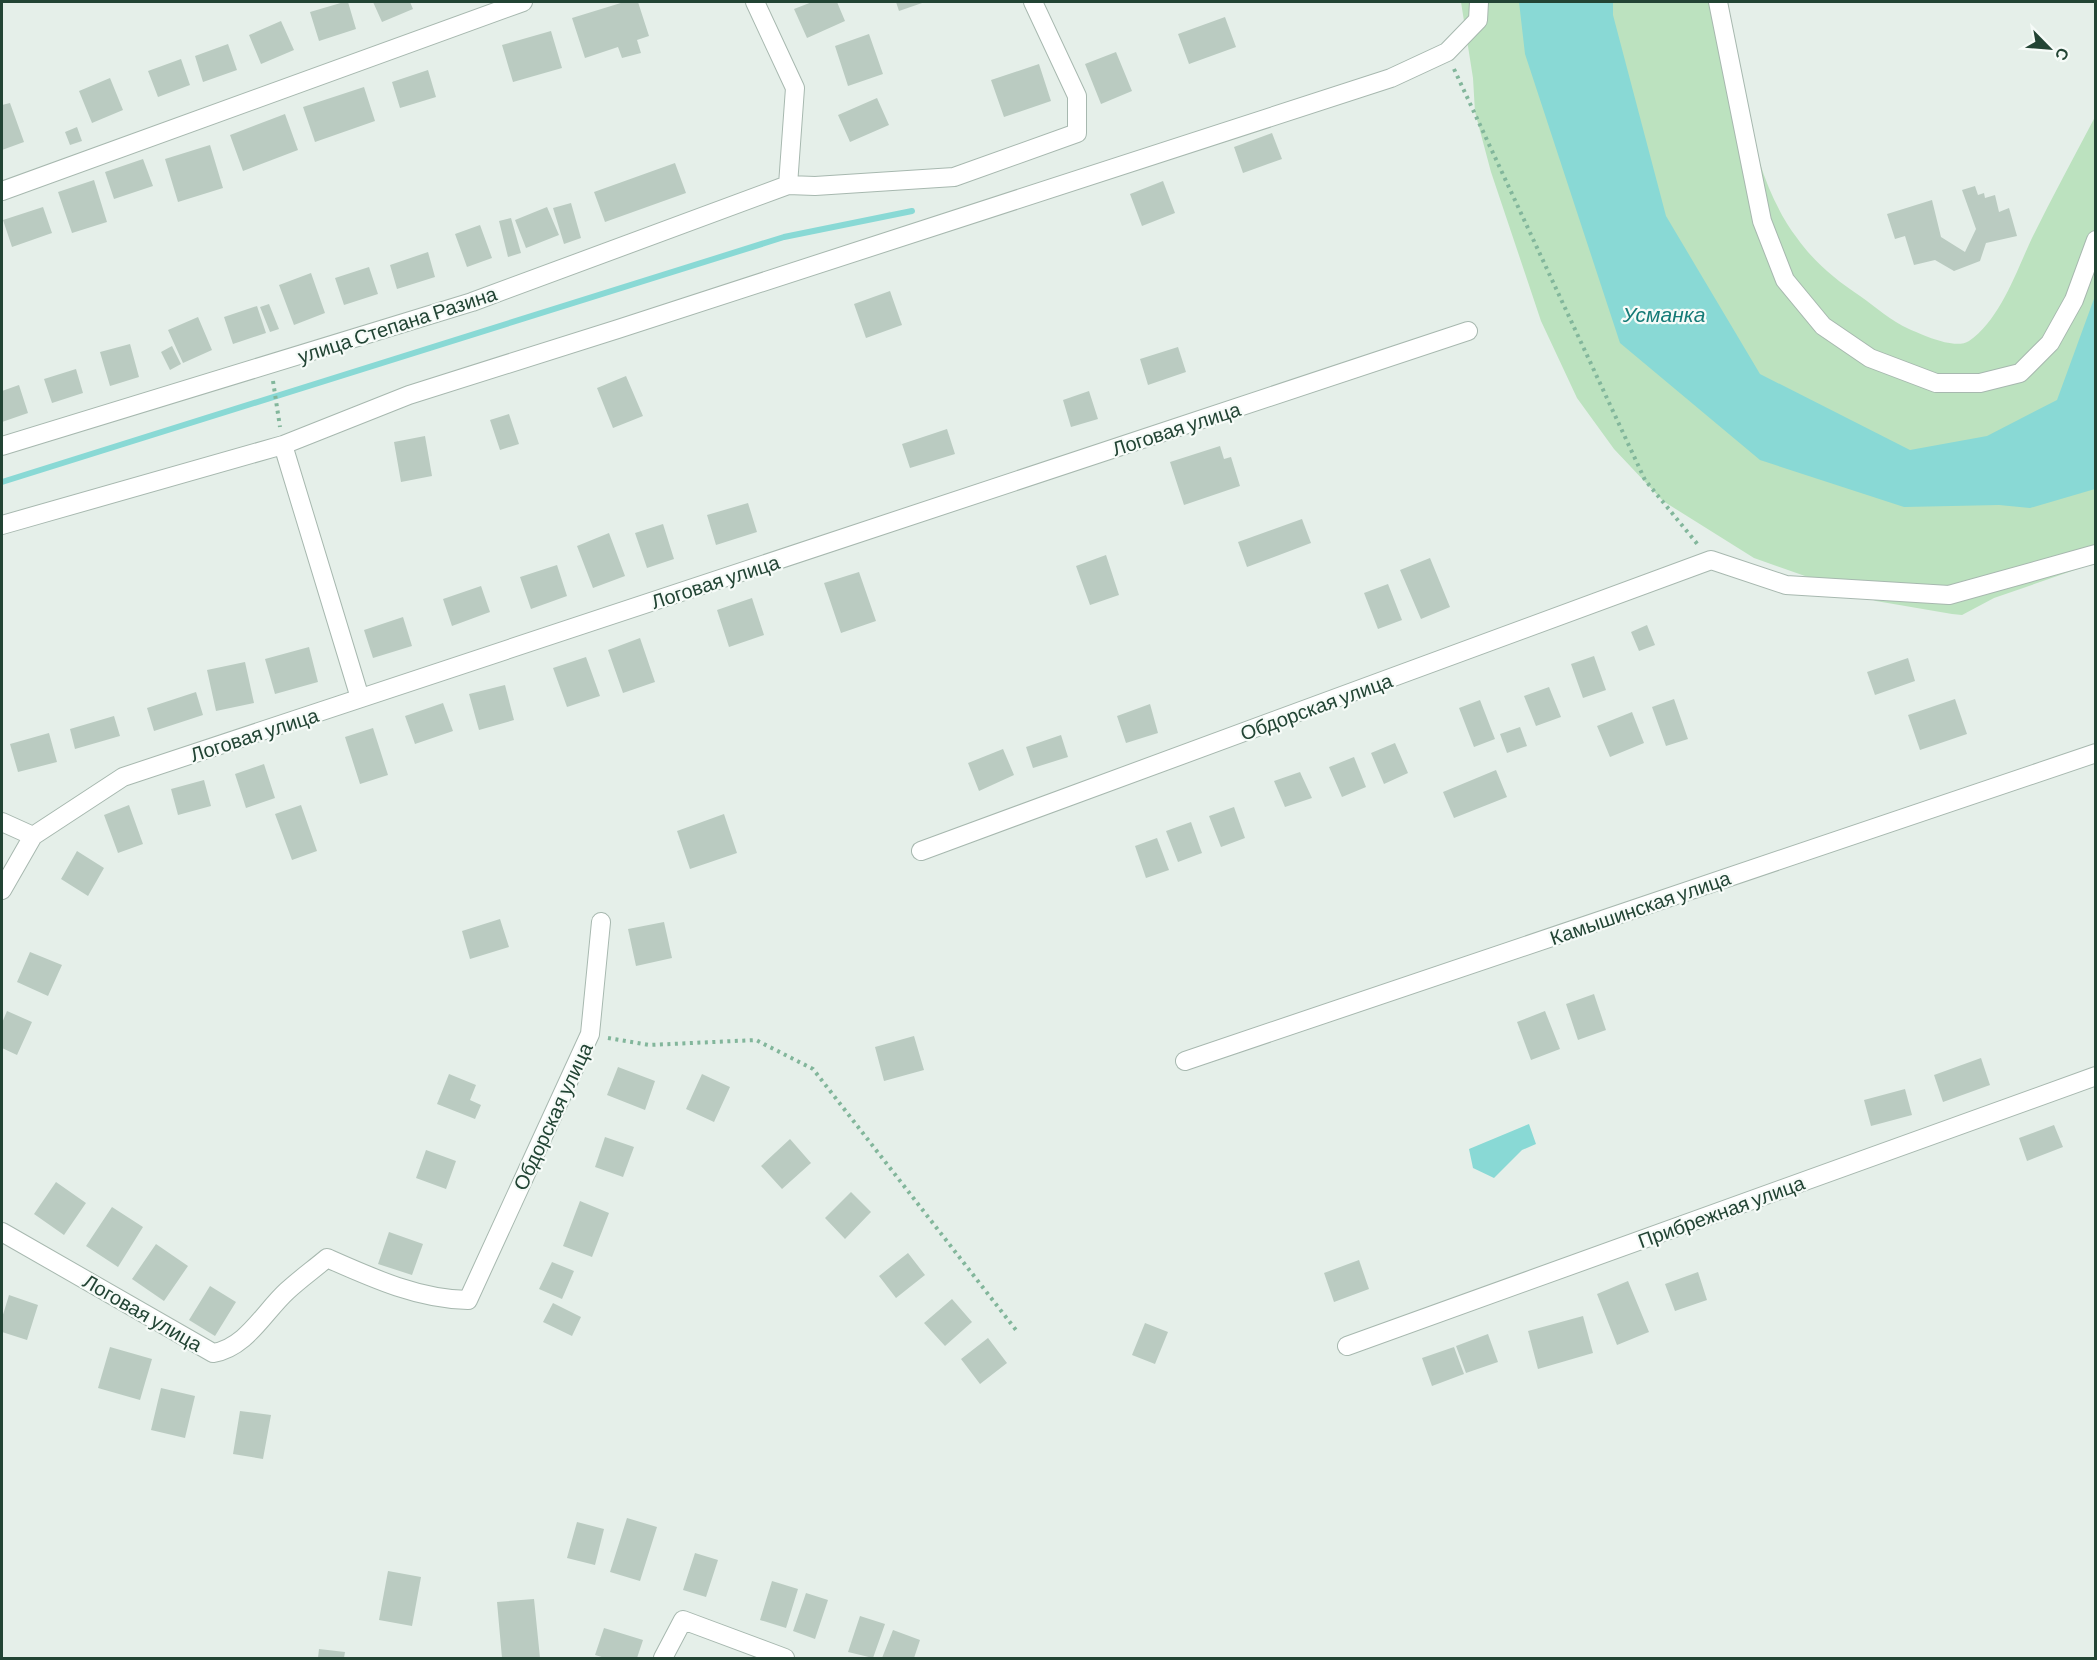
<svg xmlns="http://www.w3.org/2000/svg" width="2097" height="1660" font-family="Barlow,sans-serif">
<rect width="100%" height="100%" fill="#e5efe9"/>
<path fill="#bce2bf" d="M1461,2H1724C1739,75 1751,178 1797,238C1814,262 1836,280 1860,296C1876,307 1891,321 1909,329C1923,335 1955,350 1969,341C2000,320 2017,270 2032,238C2052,197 2074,157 2095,117V563L1994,598L1962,615L1952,614L1876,601L1754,558L1663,501L1614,449L1577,398L1541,321L1491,172L1475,112L1473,78Z"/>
<path fill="#89d9d5" d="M1519,2H1613V15L1666,216L1760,374L1910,450L1987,436L2057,400L2095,296V489L2030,508L1999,505L1904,507L1760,460L1620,343L1525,54Z
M1529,1124L1536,1144L1522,1150L1494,1178L1473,1168L1469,1149Z"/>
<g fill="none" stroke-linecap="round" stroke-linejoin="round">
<path stroke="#89d9d5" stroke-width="6" d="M2,482L784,237L912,211"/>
</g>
<path fill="#bacbc1" d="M344,2H348L356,29L319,41L310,12Z
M373,2H410L413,9L382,22Z
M624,2H638L649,36L637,40L641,53L622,58L618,47L585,58L572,18Z
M812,2H837L845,21L807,38L794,9Z
M896,2H925L899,11Z
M1225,17L1236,47L1189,64L1178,34Z
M281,21L294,50L261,64L249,35Z
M551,31L562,68L513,82L502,45Z
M869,34L883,74L848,86L835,46Z
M228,44L237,70L203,82L195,56Z
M1116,52L1132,91L1101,104L1085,64Z
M181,59L190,85L158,97L148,71Z
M1039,64L1051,101L1004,117L991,80Z
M428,70L436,97L400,108L392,82Z
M110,78L123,110L92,123L79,91Z
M364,87L375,121L315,142L303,107Z
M877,98L889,125L850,142L838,115Z
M10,103L24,142L2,150V105Z
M285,114L298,150L243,171L230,135Z
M77,127L82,141L70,145L65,132Z
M1272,133L1282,159L1243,173L1234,147Z
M210,145L223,188L178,202L165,159Z
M143,159L153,186L114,199L105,172Z
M675,163L686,193L605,222L594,192Z
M94,180L107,222L72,233L58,192Z
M1163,181L1175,213L1142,226L1130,194Z
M1975,186L1978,195L1984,193L1985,198L1995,195L1999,212L2009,208L2017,236L1986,243L1980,261L1954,271L1935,260L1914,265L1905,236L1895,239L1887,214L1932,200L1941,237L1965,252L1976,229L1962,190Z
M571,203L581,238L564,244L553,208Z
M43,207L52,233L12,247L3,220Z
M547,207L559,235L526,248L515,220Z
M511,218L521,253L508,257L499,221Z
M480,225L492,258L467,267L455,234Z
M428,252L435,277L397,289L390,265Z
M369,267L378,294L344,305L335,278Z
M311,273L325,313L294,325L279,285Z
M890,291L902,325L866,338L854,304Z
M269,304L279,329L270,332L260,307Z
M257,306L266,333L233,344L224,317Z
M198,317L212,350L183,363L168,330Z
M130,344L139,377L110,386L100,352Z
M172,346L181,364L170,370L161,352Z
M1178,347L1186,372L1148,385L1140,359Z
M76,369L83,393L52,403L44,379Z
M626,376L643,416L613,428L597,388Z
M19,385L28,413L2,422V391Z
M1089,391L1098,419L1071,427L1063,400Z
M509,414L519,444L500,450L490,420Z
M947,429L955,454L910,468L902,444Z
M425,436L432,476L401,482L394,442Z
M1220,446L1224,459L1231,457L1240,486L1184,505L1170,462Z
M748,503L757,532L716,545L707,515Z
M1302,519L1311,543L1247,567L1238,542Z
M663,524L674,559L647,568L635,533Z
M609,533L625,576L593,588L577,546Z
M1106,555L1119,595L1090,605L1076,566Z
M1430,558L1450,607L1421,619L1400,570Z
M557,565L567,596L531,609L520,577Z
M859,572L876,621L841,633L824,583Z
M1388,584L1402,620L1378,629L1364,593Z
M481,586L490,612L452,626L443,599Z
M752,598L764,635L729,647L717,610Z
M403,617L412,646L373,658L364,630Z
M1647,625L1655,645L1639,651L1631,632Z
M640,638L655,682L623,693L608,650Z
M309,647L318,682L275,694L265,659Z
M1594,656L1606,690L1583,698L1571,664Z
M586,657L600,696L567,707L553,668Z
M1908,658L1915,681L1875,695L1867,672Z
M245,662L254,703L216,711L207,670Z
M505,685L514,720L479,730L469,694Z
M1549,687L1561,717L1536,726L1524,696Z
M196,692L203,715L154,731L147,708Z
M1674,699L1688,739L1666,746L1652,707Z
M1955,699L1967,734L1920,750L1908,715Z
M1480,700L1495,739L1474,747L1459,708Z
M443,703L453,731L415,744L405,716Z
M1150,704L1158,733L1126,743L1117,716Z
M1632,712L1644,743L1610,757L1597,726Z
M114,716L120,736L75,749L70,729Z
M1520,727L1527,746L1507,753L1500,734Z
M373,728L388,775L360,784L345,737Z
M49,733L57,762L18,772L10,744Z
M1061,735L1068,757L1033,768L1026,747Z
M1395,743L1408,773L1384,784L1371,753Z
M1003,749L1014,775L979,791L968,763Z
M1354,757L1366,787L1342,797L1329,767Z
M264,764L275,798L246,808L235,774Z
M1496,770L1507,797L1454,818L1443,792Z
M1300,772L1312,798L1285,807L1274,781Z
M204,780L211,806L178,815L171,789Z
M129,805L143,844L118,853L104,815Z
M301,805L317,851L292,860L275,814Z
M1234,807L1245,838L1221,847L1209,816Z
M724,814L737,853L690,869L677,831Z
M1191,822L1202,853L1178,862L1166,831Z
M1157,838L1169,870L1146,878L1135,846Z
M77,851L104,868L88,896L61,879Z
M500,919L509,947L470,959L462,931Z
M664,922L672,958L636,966L628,929Z
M30,952L62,965L48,996L17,982Z
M1594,994L1606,1030L1578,1040L1566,1004Z
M7,1011L32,1022L17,1055L2,1048V1023Z
M1545,1011L1560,1049L1531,1060L1517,1022Z
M914,1036L924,1070L884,1081L875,1047Z
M1981,1058L1990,1085L1943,1102L1934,1075Z
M618,1067L655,1081L645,1110L607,1095Z
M449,1074L476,1085L470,1100L481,1105L475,1119L437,1104Z
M702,1074L730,1087L714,1122L686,1109Z
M1905,1089L1912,1115L1871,1126L1864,1100Z
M2054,1125L2063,1147L2027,1161L2019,1138Z
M605,1137L634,1147L623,1177L595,1167Z
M790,1139L811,1163L782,1189L761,1166Z
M426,1150L456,1161L446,1189L416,1178Z
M56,1182L86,1203L64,1235L34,1214Z
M851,1192L871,1212L845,1239L825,1218Z
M580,1201L609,1213L592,1257L563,1246Z
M112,1207L143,1227L118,1267L86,1246Z
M389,1232L423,1244L412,1275L378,1264Z
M156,1244L188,1266L164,1301L132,1279Z
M908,1253L925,1275L896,1298L879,1276Z
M1359,1260L1369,1289L1334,1302L1324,1273Z
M552,1262L574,1271L562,1299L539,1289Z
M1698,1272L1707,1300L1675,1311L1665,1284Z
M1628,1281L1649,1332L1617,1345L1597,1294Z
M210,1286L236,1302L215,1336L189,1320Z
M9,1295L38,1305L27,1340L2,1332V1318Z
M952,1299L972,1322L945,1346L924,1323Z
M553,1303L581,1317L572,1336L543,1322Z
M1583,1316L1593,1353L1538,1369L1528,1331Z
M1145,1323L1168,1332L1155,1364L1132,1355Z
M1488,1334L1498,1362L1466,1373L1456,1346Z
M988,1338L1007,1363L980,1384L961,1359Z
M110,1347L152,1359L140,1400L98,1388Z
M1454,1347L1464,1374L1432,1386L1422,1358Z
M161,1388L195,1396L185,1438L151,1430Z
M240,1411L271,1415L263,1459L233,1454Z
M627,1518L657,1527L640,1581L610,1572Z
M577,1522L604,1529L595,1565L567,1558Z
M695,1553L718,1560L706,1597L683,1590Z
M388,1571L421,1577L412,1626L379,1620Z
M772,1581L798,1589L786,1628L760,1620Z
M806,1593L828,1600L815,1639L793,1631Z
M534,1599L540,1658H502L497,1602Z
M860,1616L885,1624L873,1658L848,1652Z
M604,1628L643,1640L637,1658H605L595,1655Z
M893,1630L920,1640L914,1658H882Z
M319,1649L345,1652L344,1658H318Z"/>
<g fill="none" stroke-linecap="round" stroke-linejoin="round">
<defs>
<path id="minor" d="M755,2L795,88L788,185
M1718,2L1762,221L1785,280L1823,326L1870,358L1936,383H1980L2020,373L2050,343L2074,300L2096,240
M2,191L523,2
M283,445L360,698
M2,446L472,302L788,185L815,186L954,177L1077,133V96L1033,2
M2,525L283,445L409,395L618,329L1391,78L1447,52L1478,20L1479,2
M2,822L33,836
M921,851L1711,560L1786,585L1949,595L2096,554
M2,890L33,836L123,777L1468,331
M1185,1061L2096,753
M2,1232L213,1353C246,1348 264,1312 287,1291C300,1279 314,1269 327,1258C372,1278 418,1299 468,1300L590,1034L601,922
M1347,1346L2096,1076
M663,1658L683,1620L785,1658"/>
</defs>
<use href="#minor" stroke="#a7b8af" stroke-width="20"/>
<path stroke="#82b69b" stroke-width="4" stroke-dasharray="3 4.5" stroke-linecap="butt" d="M1454,69L1645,480L1699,546
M273,381L280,427
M608,1038L649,1045L756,1040L813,1069L1016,1330"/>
<use href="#minor" stroke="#fff" stroke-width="18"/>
</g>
<g text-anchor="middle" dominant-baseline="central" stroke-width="4.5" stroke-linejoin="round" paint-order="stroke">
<g font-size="20" fill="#224434" stroke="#f6fbf8">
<text transform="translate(397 324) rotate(-18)">улица Степана Разина</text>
<text transform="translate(1176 428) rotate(-18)">Логовая улица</text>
<text transform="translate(715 581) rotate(-18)">Логовая улица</text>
<text transform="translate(1316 706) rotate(-20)">Обдорская улица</text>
<text transform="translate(254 734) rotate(-18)">Логовая улица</text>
<text transform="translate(1640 907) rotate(-19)">Камышинская улица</text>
<text transform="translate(552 1116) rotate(-65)">Обдорская улица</text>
<text transform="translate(1721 1211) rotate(-20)">Прибрежная улица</text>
<text transform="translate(143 1312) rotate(30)">Логовая улица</text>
</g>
<g font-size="21" font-style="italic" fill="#157b77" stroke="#f6fbf8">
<text x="1664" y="313">Усманка</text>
</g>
</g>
<rect width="2097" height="1660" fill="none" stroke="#224434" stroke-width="6"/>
<g transform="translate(2049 48) rotate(115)" stroke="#f6fbf8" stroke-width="4.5" paint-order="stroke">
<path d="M0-4.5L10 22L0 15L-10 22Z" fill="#224434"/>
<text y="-9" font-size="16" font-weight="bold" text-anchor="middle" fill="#224434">С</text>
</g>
</svg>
